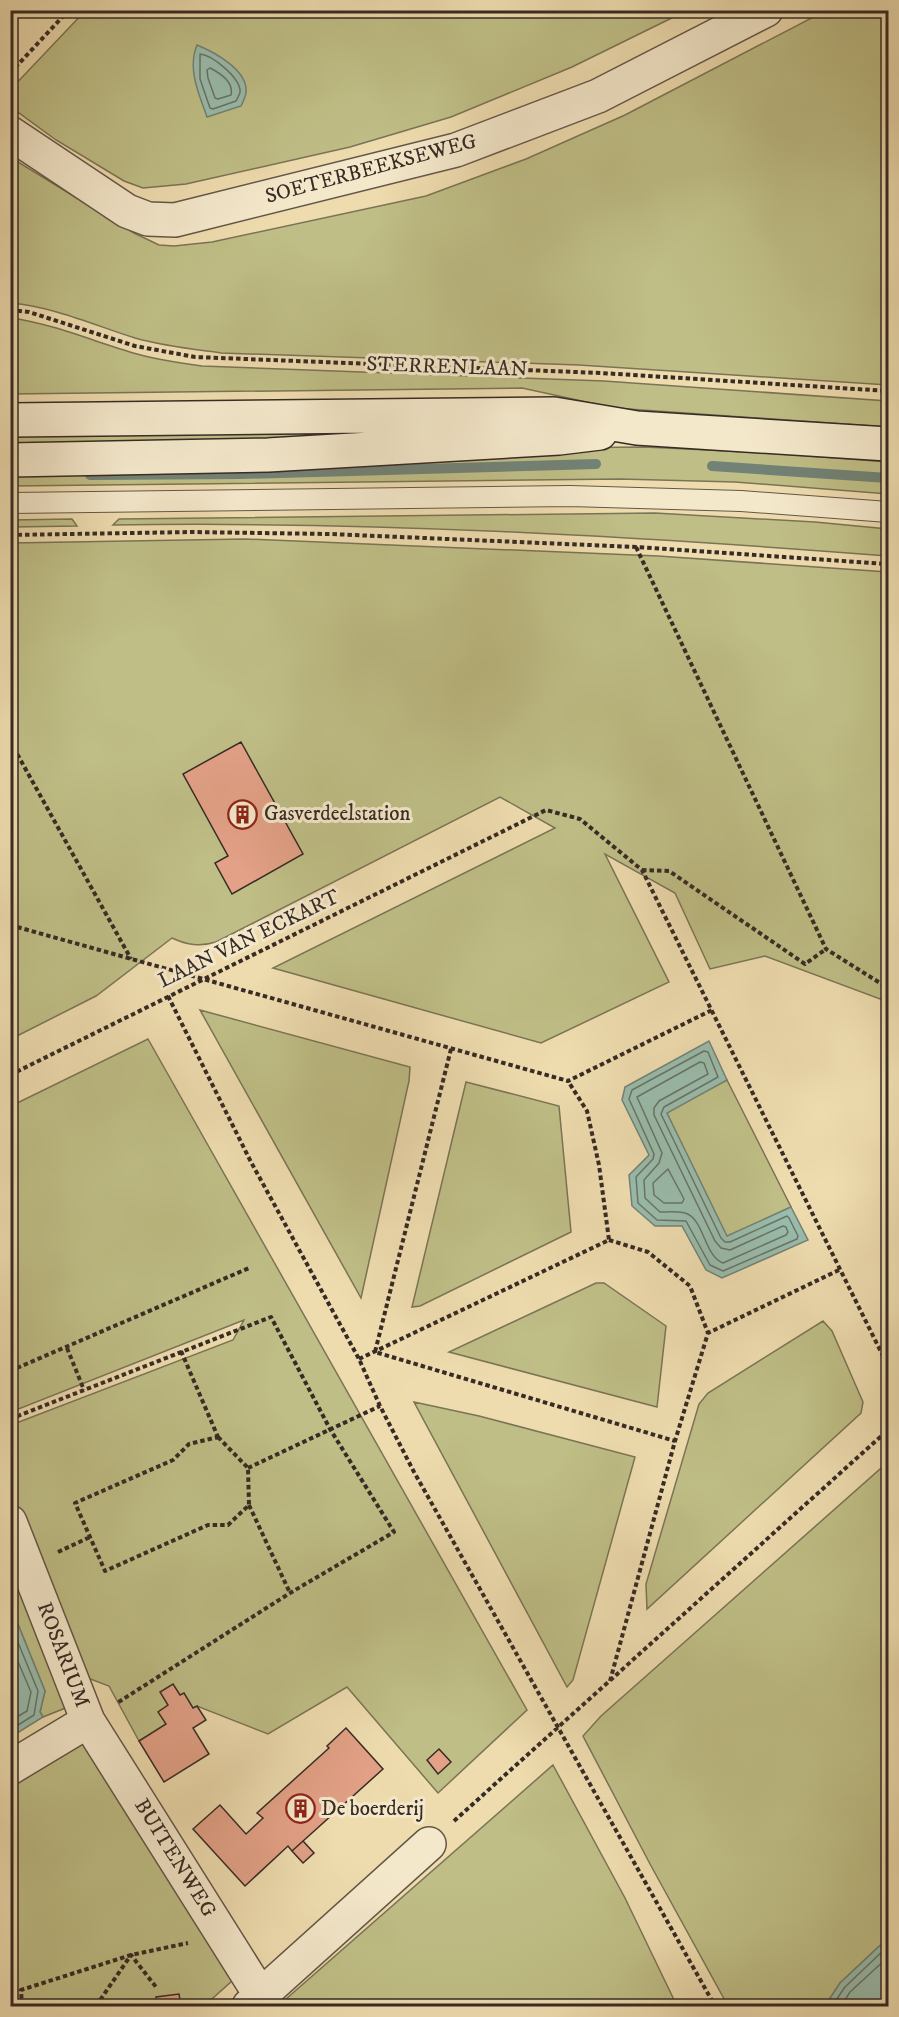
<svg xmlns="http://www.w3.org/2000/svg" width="899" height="2017" font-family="'IM FELL DW Pica',serif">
<rect width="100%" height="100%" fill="#eedcaf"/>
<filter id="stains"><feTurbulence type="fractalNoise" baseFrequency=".00333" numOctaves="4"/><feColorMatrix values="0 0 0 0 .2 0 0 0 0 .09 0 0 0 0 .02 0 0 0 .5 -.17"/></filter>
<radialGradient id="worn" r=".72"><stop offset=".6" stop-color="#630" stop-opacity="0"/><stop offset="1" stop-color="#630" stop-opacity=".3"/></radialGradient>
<path fill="#bfbe86" stroke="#7b7456" stroke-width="1.5" d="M85,11H686L572,67L451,117L350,147L186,184L143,188L124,181L56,140L11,107L10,90Z
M825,11H888V385L579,365L221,353C192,349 163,346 135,338C94,325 54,307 11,303L10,157L134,233L159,245L174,246L212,242L426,196L526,159L625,115Z
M11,318C54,324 95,342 137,354C158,360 180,363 202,366L604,381L888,401V427L614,408L522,388L11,394Z
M10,428L499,431L11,449Z
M645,447L769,453L888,462V494L735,482L620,479L11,486L10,467L537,448Z
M655,513L815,522L888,529V556C632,536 371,521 113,525L119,519Z
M72,519L77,526L11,527V520Z
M245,539L658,556L888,572V1002L765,956L710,969L675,893L605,854L669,982L541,1043L273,968L555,828L500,797L216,942C200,947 187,945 172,938L96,996L11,1039V543Z
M200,1010L410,1067L409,1081L361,1298Z
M148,1039L527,1710L438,1793L347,1687L268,1734L197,1706L139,1741L109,1686L85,1677L11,1495V1425L233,1340L244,1320L11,1412V1106Z
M727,1080L791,1207L727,1237L666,1112Z
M466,1082L559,1106L571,1232L420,1306L412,1307Z
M596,1283H604L666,1326L657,1407L449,1352Z
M823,1321L832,1331L863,1402L861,1413L647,1609L646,1584L699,1404L708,1393Z
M414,1402L479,1416L635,1457L573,1680L567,1687Z
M888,1462V1938L840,1983L825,2006H728L650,1864L583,1736L601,1716Z
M13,1581L24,1583L68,1707L43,1717L40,1712L45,1691L11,1607V1582Z
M76,1742L92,1744L233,1980L204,2006H11L10,1780Z
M553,1765L625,1898L677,2006H278Z"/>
<path fill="#99bcac" stroke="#728276" stroke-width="1.5" d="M197,45C214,52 248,70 246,92C246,96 243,102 241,106L207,117C199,94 187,69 197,45Z
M709,1041L727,1080L667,1113L727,1236L791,1207L808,1240L722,1278L706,1270L682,1226H655L632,1206L629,1175L649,1155L622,1100L625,1087Z
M11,1607L45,1691L40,1712L43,1717L11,1737Z
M888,1938V2006H825L840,1983Z"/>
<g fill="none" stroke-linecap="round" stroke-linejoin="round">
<path stroke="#687468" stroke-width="1.5" d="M200,54C212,55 241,78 240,92C240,94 237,99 236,101L213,109L210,108L200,79Z
M210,68C220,73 234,82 231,95L218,99L215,98L208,78L207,70Z
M704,1051L708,1052L718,1077L664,1107L661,1114L721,1238L725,1242H730L787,1216L789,1218L798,1236L797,1239L723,1271L710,1265L686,1221L657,1220L638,1203L636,1177L653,1159L654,1154L629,1099L632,1090Z
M700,1062L704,1063L708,1074L659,1101L654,1108V1115L715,1241L721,1248L730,1250L783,1226L786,1227L788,1232L786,1235L723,1263C704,1256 704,1218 685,1213C677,1211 668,1212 660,1212L645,1198L644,1180L659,1163L662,1153L637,1097Z
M668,1169L684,1199L682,1203H664L654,1195L653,1183Z
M10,1623L38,1691L34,1715L10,1730
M10,1643L31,1692L27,1711L10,1721
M832,2006L845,1987L888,1946
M841,2006L850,1992L888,1957"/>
<path stroke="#728276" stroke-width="10" d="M712,466L888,478
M90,475L242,474L596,464"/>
</g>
<path fill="#e3a187" stroke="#372b25" stroke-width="1.5" d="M241,742L303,854L232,894L215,863L228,856L183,774Z
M173,1684L180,1695L184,1693L193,1708L197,1706L206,1720L193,1728L209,1754L164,1782L139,1741L166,1724L158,1712L168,1705L160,1692Z
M346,1728L383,1769L292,1851L288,1846L245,1886L193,1829L220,1805L246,1834L263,1818L257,1813L329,1748L327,1746Z
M439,1749L451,1762L438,1774L427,1760Z
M303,1841L314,1853L303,1863L292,1851Z
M179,1994L181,2006H157L156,1997Z"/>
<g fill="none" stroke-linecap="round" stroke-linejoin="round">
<defs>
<path id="service" d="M10,503L570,496L741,501L888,512"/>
<path id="minor" d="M10,1522L88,1721L261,1996
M10,1768L88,1721
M249,2006L429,1844"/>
<path id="tertiary" d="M10,133L127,211L148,219L175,220L456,150L598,96L766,10"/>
<path id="secondary" d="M10,420L554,414L637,428L888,444
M10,460L268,455L559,438L600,433"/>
</defs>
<use href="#service" stroke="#655748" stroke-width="22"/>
<use href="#minor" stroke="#655748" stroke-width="36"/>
<use href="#tertiary" stroke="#655748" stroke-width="36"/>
<use href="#secondary" stroke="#372b25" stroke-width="36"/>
<path stroke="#372b25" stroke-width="4" stroke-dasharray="4.5 3" stroke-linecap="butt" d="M10,73L69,10
M10,310L29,312L135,346L195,357L601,373L888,391
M10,535L190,532L330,534L636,547L888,564
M636,547L826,949L888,988
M10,741L131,959
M642,870L669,871L805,964L826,949
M10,925L568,1081L712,1010
M168,996L251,1162L359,1359L380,1406L414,1472L715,2006
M451,1049L375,1352L675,1441
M10,1075L546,810L580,819L642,870L888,1366
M609,1240L648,1252L690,1286L708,1333
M67,1348L84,1390
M181,1351L218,1437
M359,1359L609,1240L599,1165L587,1111L568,1081
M10,1371L249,1268
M10,1419L271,1317L330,1429L394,1532L290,1593L117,1703
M218,1437L248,1468L249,1505L228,1525H208L105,1571L75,1503L173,1460L189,1444Z
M248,1468L380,1406
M249,1505L290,1593
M58,1552L90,1537
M610,1681L675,1441L708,1333L841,1269
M454,1821L888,1430
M22,2006L21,1990L131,1955L188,1943
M96,2006L131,1955L156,1987"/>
<use href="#service" stroke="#f4e8cb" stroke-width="20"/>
<use href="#minor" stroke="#f4e8cb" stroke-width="33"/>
<use href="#tertiary" stroke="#f4e8cb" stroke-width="33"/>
<use href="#secondary" stroke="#f4e8cb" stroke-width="33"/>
</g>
<defs>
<symbol id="building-ring" viewBox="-11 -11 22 22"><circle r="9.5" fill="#f4e8cb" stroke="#8f2418" stroke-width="1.5"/><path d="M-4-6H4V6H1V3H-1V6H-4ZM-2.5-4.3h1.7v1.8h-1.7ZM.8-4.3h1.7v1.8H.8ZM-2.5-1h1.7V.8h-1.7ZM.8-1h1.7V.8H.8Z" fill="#8f2418"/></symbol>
</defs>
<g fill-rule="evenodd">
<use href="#building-ring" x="226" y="798" width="33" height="33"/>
<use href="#building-ring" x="284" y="1792" width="33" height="33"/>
</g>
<g text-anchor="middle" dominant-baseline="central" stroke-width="6" stroke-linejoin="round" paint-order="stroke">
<g font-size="21" fill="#372b25" stroke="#f4e8cb">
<text transform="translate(371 169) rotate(-15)">SOETERBEEKSEWEG</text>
<text transform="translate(447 367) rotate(2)">STERRENLAAN</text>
<text transform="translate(249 939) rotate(-26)">LAAN VAN ECKART</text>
<text transform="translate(63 1655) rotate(69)">ROSARIUM</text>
<text transform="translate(175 1858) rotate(58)">BUITENWEG</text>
</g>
<g font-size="21" fill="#372b25" stroke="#f4e8cb" text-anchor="start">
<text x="264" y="814">Gasverdeelstation</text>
<text x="321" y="1809">De boerderij</text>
</g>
</g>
<rect width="899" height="2017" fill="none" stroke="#eedcaf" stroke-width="36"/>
<rect x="12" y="12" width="875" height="1993" fill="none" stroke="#372b25" stroke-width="3"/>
<rect x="18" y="18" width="863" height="1981" fill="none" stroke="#372b25" stroke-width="1.5"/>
<rect width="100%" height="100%" filter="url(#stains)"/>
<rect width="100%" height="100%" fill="url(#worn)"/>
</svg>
